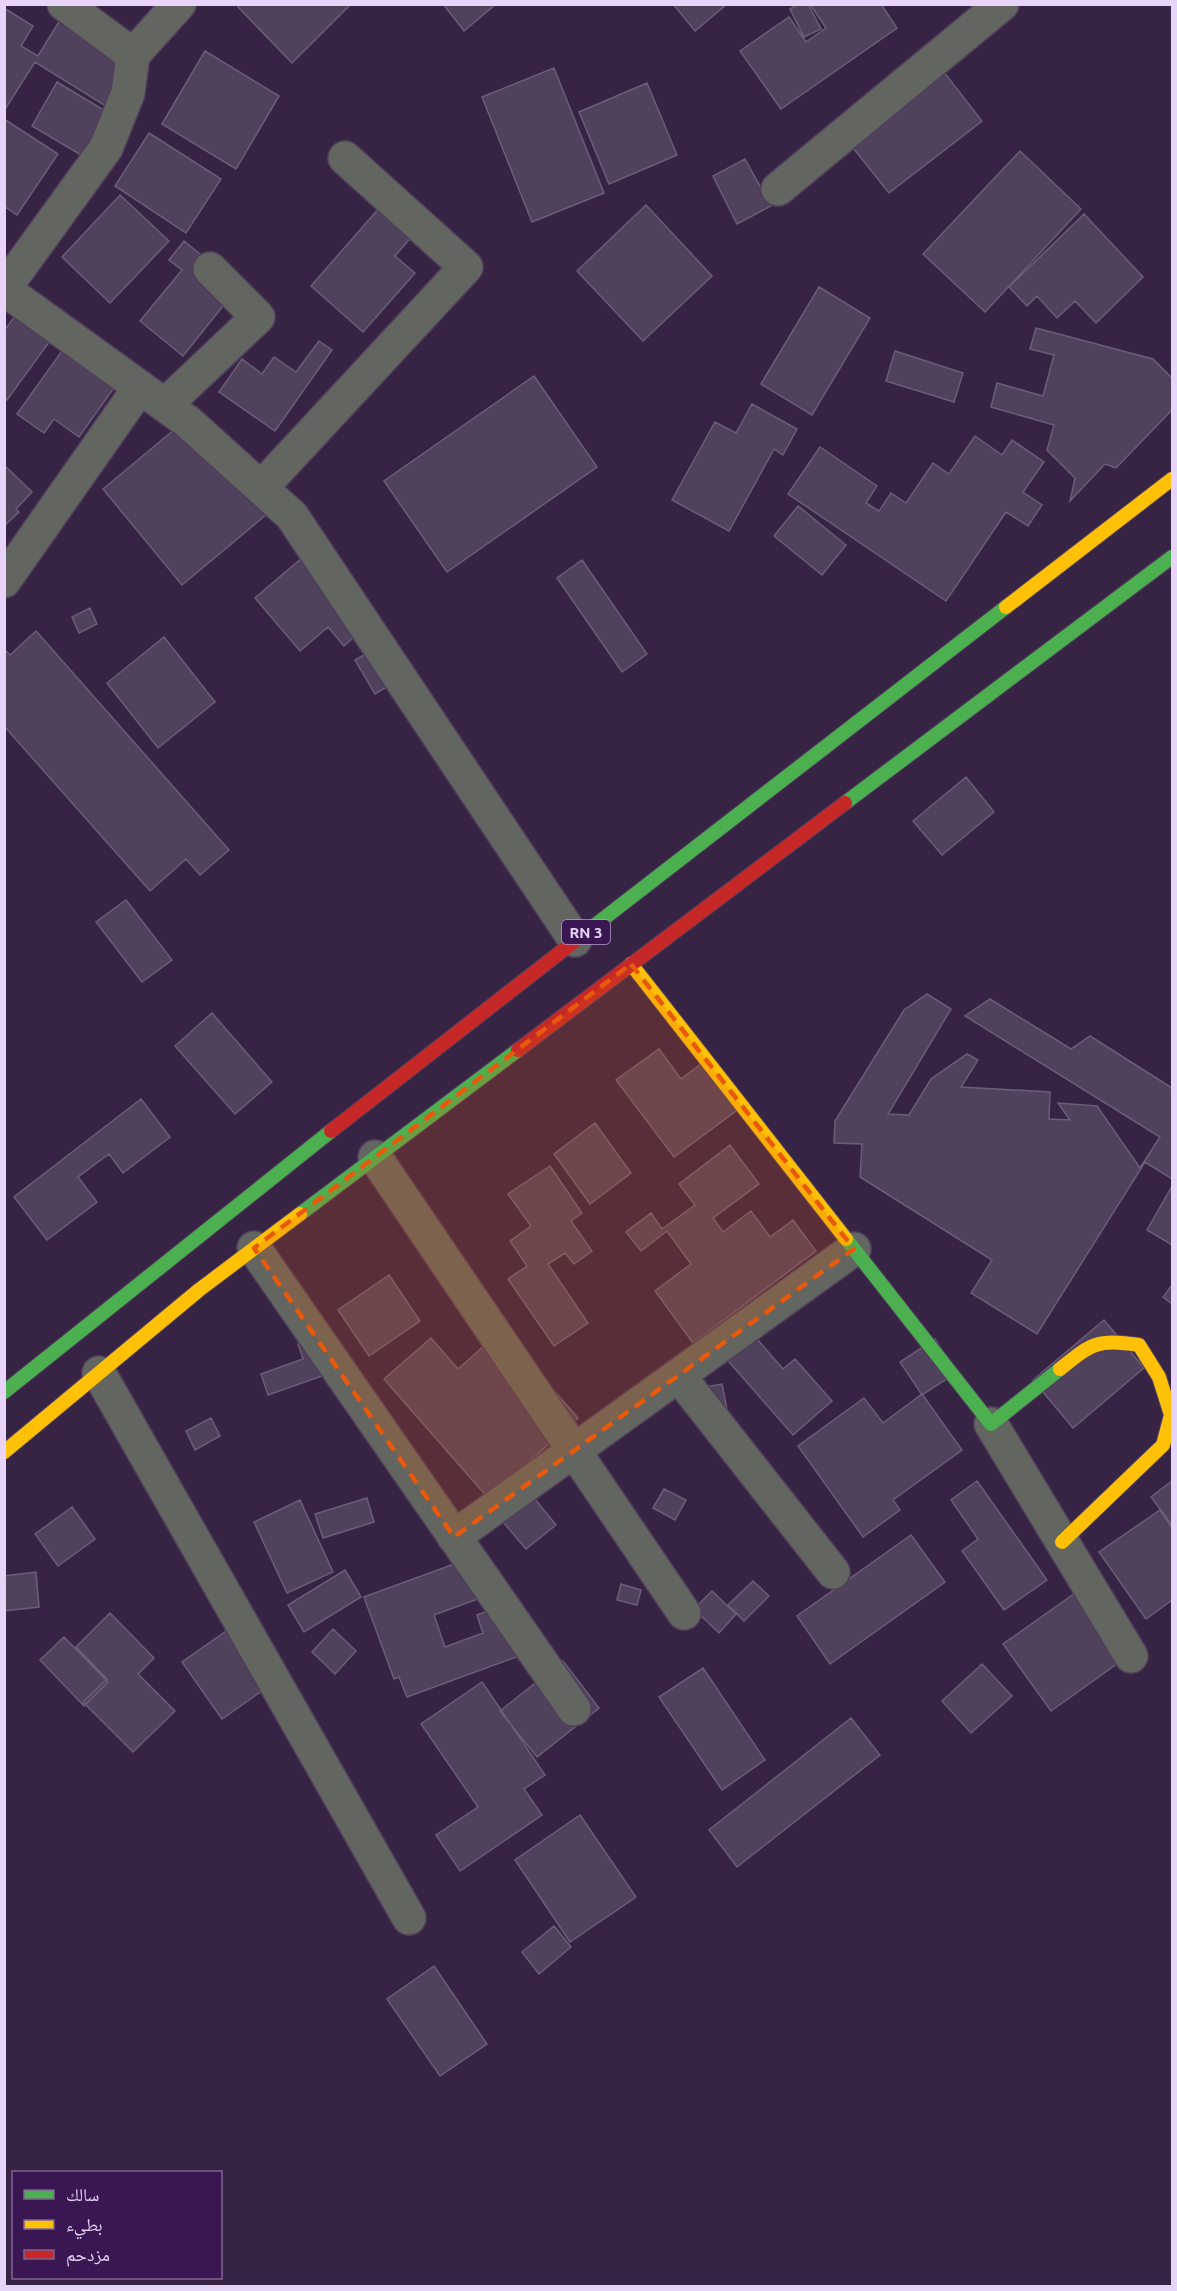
<svg xmlns="http://www.w3.org/2000/svg" width="1177" height="2291" font-family="Ubuntu,'Noto Naskh Arabic',sans-serif">
<rect width="100%" height="100%" fill="#372445"/>
<path fill="#50415c" stroke="#6c5d78" stroke-width="1.5" d="M240,4H351L292,63L238,7Z
M443,4H496L464,31Z
M673,4H727L695,31Z
M798,4H808L821,29L804,37L790,9Z
M810,4H881L897,28L781,109L740,51L789,17L806,42L826,28Z
M4,8L33,26L21,46L38,56L60,20L135,67L109,108L35,62L4,111Z
M205,51L279,96L236,169L162,124Z
M936,62L982,121L889,193L850,144Z
M554,68L604,193L532,222L482,97Z
M57,82L112,115L86,158L32,126Z
M647,83L677,155L609,184L579,112Z
M4,119L58,154L17,215L4,206Z
M149,133L221,179L186,233L115,186Z
M1020,151L1081,209L985,312L923,254Z
M745,159L771,206L737,224L713,176Z
M120,195L169,241L110,303L62,257Z
M646,205L712,276L643,341L577,271Z
M380,207L412,236L395,256L415,273L363,332L311,286Z
M1084,214L1143,277L1096,323L1075,301L1057,318L1037,296L1027,306L1009,287Z
M184,241L239,286L183,356L140,321L182,270L169,260Z
M819,287L870,318L812,415L761,384Z
M20,309L55,334L7,400L4,398V331Z
M1036,328L1153,359L1172,378V410L1116,468L1105,464L1070,501L1075,478L1047,450L1054,425L991,407L997,383L1043,396L1054,355L1030,349Z
M74,334L126,371L79,437L54,419L44,433L17,414Z
M319,341L332,350L275,431L219,392L242,359L262,374L274,357L296,372Z
M895,351L963,373L954,402L886,381Z
M534,376L597,467L447,572L384,481Z
M752,404L797,429L783,455L774,449L729,531L672,500L715,422L736,433Z
M187,419L279,504L182,585L103,489Z
M975,436L1002,455L1012,440L1044,462L1023,492L1042,505L1028,526L1006,512L946,601L788,494L820,447L877,486L866,503L879,511L891,493L906,503L933,463L949,474Z
M4,465L32,492L16,509L19,512L4,526Z
M798,506L846,545L822,575L774,536Z
M309,552L370,623L344,646L328,627L300,651L255,598Z
M582,560L647,654L622,672L557,578Z
M90,608L97,624L79,633L72,617Z
M36,631L229,850L200,875L186,859L150,891L4,726V649L10,655Z
M164,637L215,702L158,748L107,683Z
M381,645L400,679L375,694L355,660Z
M966,777L994,812L942,855L913,821Z
M126,900L172,960L142,982L96,922Z
M927,994L951,1009L888,1114L909,1115L931,1079L967,1054L978,1060L961,1087L1050,1092L1049,1119L1070,1120L1058,1103L1097,1106L1140,1168L1160,1137L965,1016L990,999L1071,1049L1090,1036L1172,1088V1179L1145,1162L1037,1334L971,1293L992,1260L860,1177L862,1144L834,1143L835,1121L904,1010Z
M212,1013L272,1082L235,1114L175,1046Z
M659,1049L681,1079L709,1058L744,1105L674,1157L616,1080Z
M141,1099L170,1137L123,1173L109,1154L78,1177L97,1202L47,1240L14,1197Z
M595,1123L631,1173L590,1204L554,1154Z
M730,1145L759,1184L713,1218L723,1232L751,1211L770,1237L793,1220L816,1251L693,1343L655,1291L691,1264L667,1231L641,1251L626,1232L651,1213L662,1229L695,1205L679,1184Z
M550,1166L582,1213L571,1221L592,1251L574,1264L565,1253L548,1264L588,1323L554,1346L508,1279L527,1266L510,1241L531,1226L508,1194Z
M1172,1186V1245L1147,1230Z
M389,1275L420,1321L369,1356L338,1310Z
M1172,1285V1304L1163,1297Z
M1104,1320L1144,1368L1073,1428L1033,1380Z
M501,1331L578,1418L488,1498L384,1379L431,1338L458,1369Z
M750,1331L783,1369L795,1359L832,1401L793,1435L723,1355Z
M324,1335L336,1371L268,1395L261,1374L303,1359L298,1344Z
M935,1339L956,1373L922,1395L900,1362Z
M722,1384L728,1415L700,1388Z
M922,1394L962,1450L893,1500L900,1510L863,1537L798,1446L864,1398L883,1423Z
M211,1418L220,1436L195,1450L186,1431Z
M977,1481L1047,1580L1004,1610L962,1551L978,1539L951,1500Z
M1172,1481V1525L1151,1497Z
M664,1489L686,1500L675,1520L653,1508Z
M367,1498L374,1522L323,1538L315,1514Z
M534,1498L556,1525L526,1549L503,1522Z
M300,1500L333,1572L287,1593L254,1522Z
M72,1507L95,1539L58,1566L35,1534Z
M1160,1510L1172,1528V1600L1146,1619L1099,1552Z
M911,1535L945,1582L830,1664L797,1616Z
M476,1556L491,1594L434,1615L445,1647L483,1633L477,1615L511,1602L530,1652L407,1697L399,1677L394,1679L364,1597Z
M345,1570L361,1597L304,1632L288,1605Z
M36,1572L39,1607L4,1611V1576Z
M753,1581L769,1596L744,1621L728,1605Z
M621,1584L641,1590L637,1605L617,1600Z
M1085,1586L1132,1653L1051,1711L1003,1644Z
M712,1591L736,1614L719,1633L694,1609Z
M110,1613L154,1658L138,1674L175,1711L133,1752L83,1702L107,1679L76,1647Z
M245,1618L266,1688L222,1719L182,1662Z
M333,1629L356,1651L335,1674L312,1652Z
M64,1637L108,1682L84,1706L40,1660Z
M563,1661L599,1708L537,1757L500,1711Z
M982,1664L1012,1696L971,1733L942,1701Z
M703,1668L765,1760L722,1790L659,1697Z
M482,1682L545,1775L524,1789L542,1815L460,1871L436,1835L478,1807L421,1724Z
M851,1718L880,1755L737,1867L709,1830Z
M580,1815L636,1897L570,1942L515,1860Z
M554,1926L571,1947L539,1974L522,1952Z
M434,1966L487,2044L440,2076L387,1999Z"/>
<g fill="none" stroke-linecap="round" stroke-linejoin="round">
<defs>
<path id="street" d="M64,4L133,55
M778,189L1002,4
M4,289L188,422L292,516L575,940
M4,289L106,148L128,93L133,55L179,4
M165,405L258,317L210,269
M261,488L466,267L345,158
M4,581L140,387
M375,1157L684,1613
M254,1248L574,1709
M99,1373L409,1918
M679,1376L833,1572
M991,1424L1131,1656
M454,1537L854,1249"/>
<path id="fast" d="M845,803L1172,557
M576,940L1006,607
M300,1214L518,1050
M846,1239L991,1424L1060,1369
M4,1392L331,1131"/>
<path id="slow" d="M1006,607L1172,479
M631,964L846,1239
M1060,1369C1092,1343 1097,1339 1139,1345L1159,1377L1171,1415L1163,1445L1062,1542
M4,1452L199,1290L300,1214"/>
<path id="jam" d="M518,1050L845,803
M331,1131L576,940"/>
</defs>
<use href="#street" stroke="#4f3f5b" stroke-width="36"/>
<use href="#fast" stroke="#4f3f5b" stroke-width="16"/>
<use href="#slow" stroke="#4f3f5b" stroke-width="16"/>
<use href="#jam" stroke="#4f3f5b" stroke-width="16"/>
<use href="#street" stroke="#636560" stroke-width="33"/>
<use href="#fast" stroke="#4caf50" stroke-width="14"/>
<use href="#slow" stroke="#ffc107" stroke-width="14"/>
<use href="#jam" stroke="#c62828" stroke-width="14"/>
</g>
<path fill="#e8590c" fill-opacity="0.2" stroke="#e8590c" stroke-width="4.5" stroke-dasharray="12 8" stroke-linejoin="round" d="M631,964L854,1249L454,1537L254,1248Z"/>
<g text-anchor="middle" dominant-baseline="central" stroke-width="6" stroke-linejoin="round" paint-order="stroke">
<rect fill="#3a1752" stroke="#b39bc6" stroke-width="1.5" x="562" y="920" width="48" height="24" rx="4.5"/>
<g font-size="15" font-weight="bold" fill="#e7d4f8">
<text x="586" y="932">RN 3</text>
</g>
</g>
<rect width="1177" height="2291" fill="none" stroke="#e7d4f8" stroke-width="12"/>
<rect x="12" y="2171" width="210" height="108" fill="#3a1752" stroke="#7f6394" stroke-width="1.5"/>
<rect x="24" y="2190" width="30" height="9" fill="#4caf50" stroke="#7f6394" stroke-width="1.5"/>
<text x="66" y="2201" font-size="18" fill="#e7d4f8">سالك</text>
<rect x="24" y="2220" width="30" height="9" fill="#ffc107" stroke="#7f6394" stroke-width="1.5"/>
<text x="66" y="2231" font-size="18" fill="#e7d4f8">بطيء</text>
<rect x="24" y="2250" width="30" height="9" fill="#c62828" stroke="#7f6394" stroke-width="1.5"/>
<text x="66" y="2261" font-size="18" fill="#e7d4f8">مزدحم</text>
</svg>
